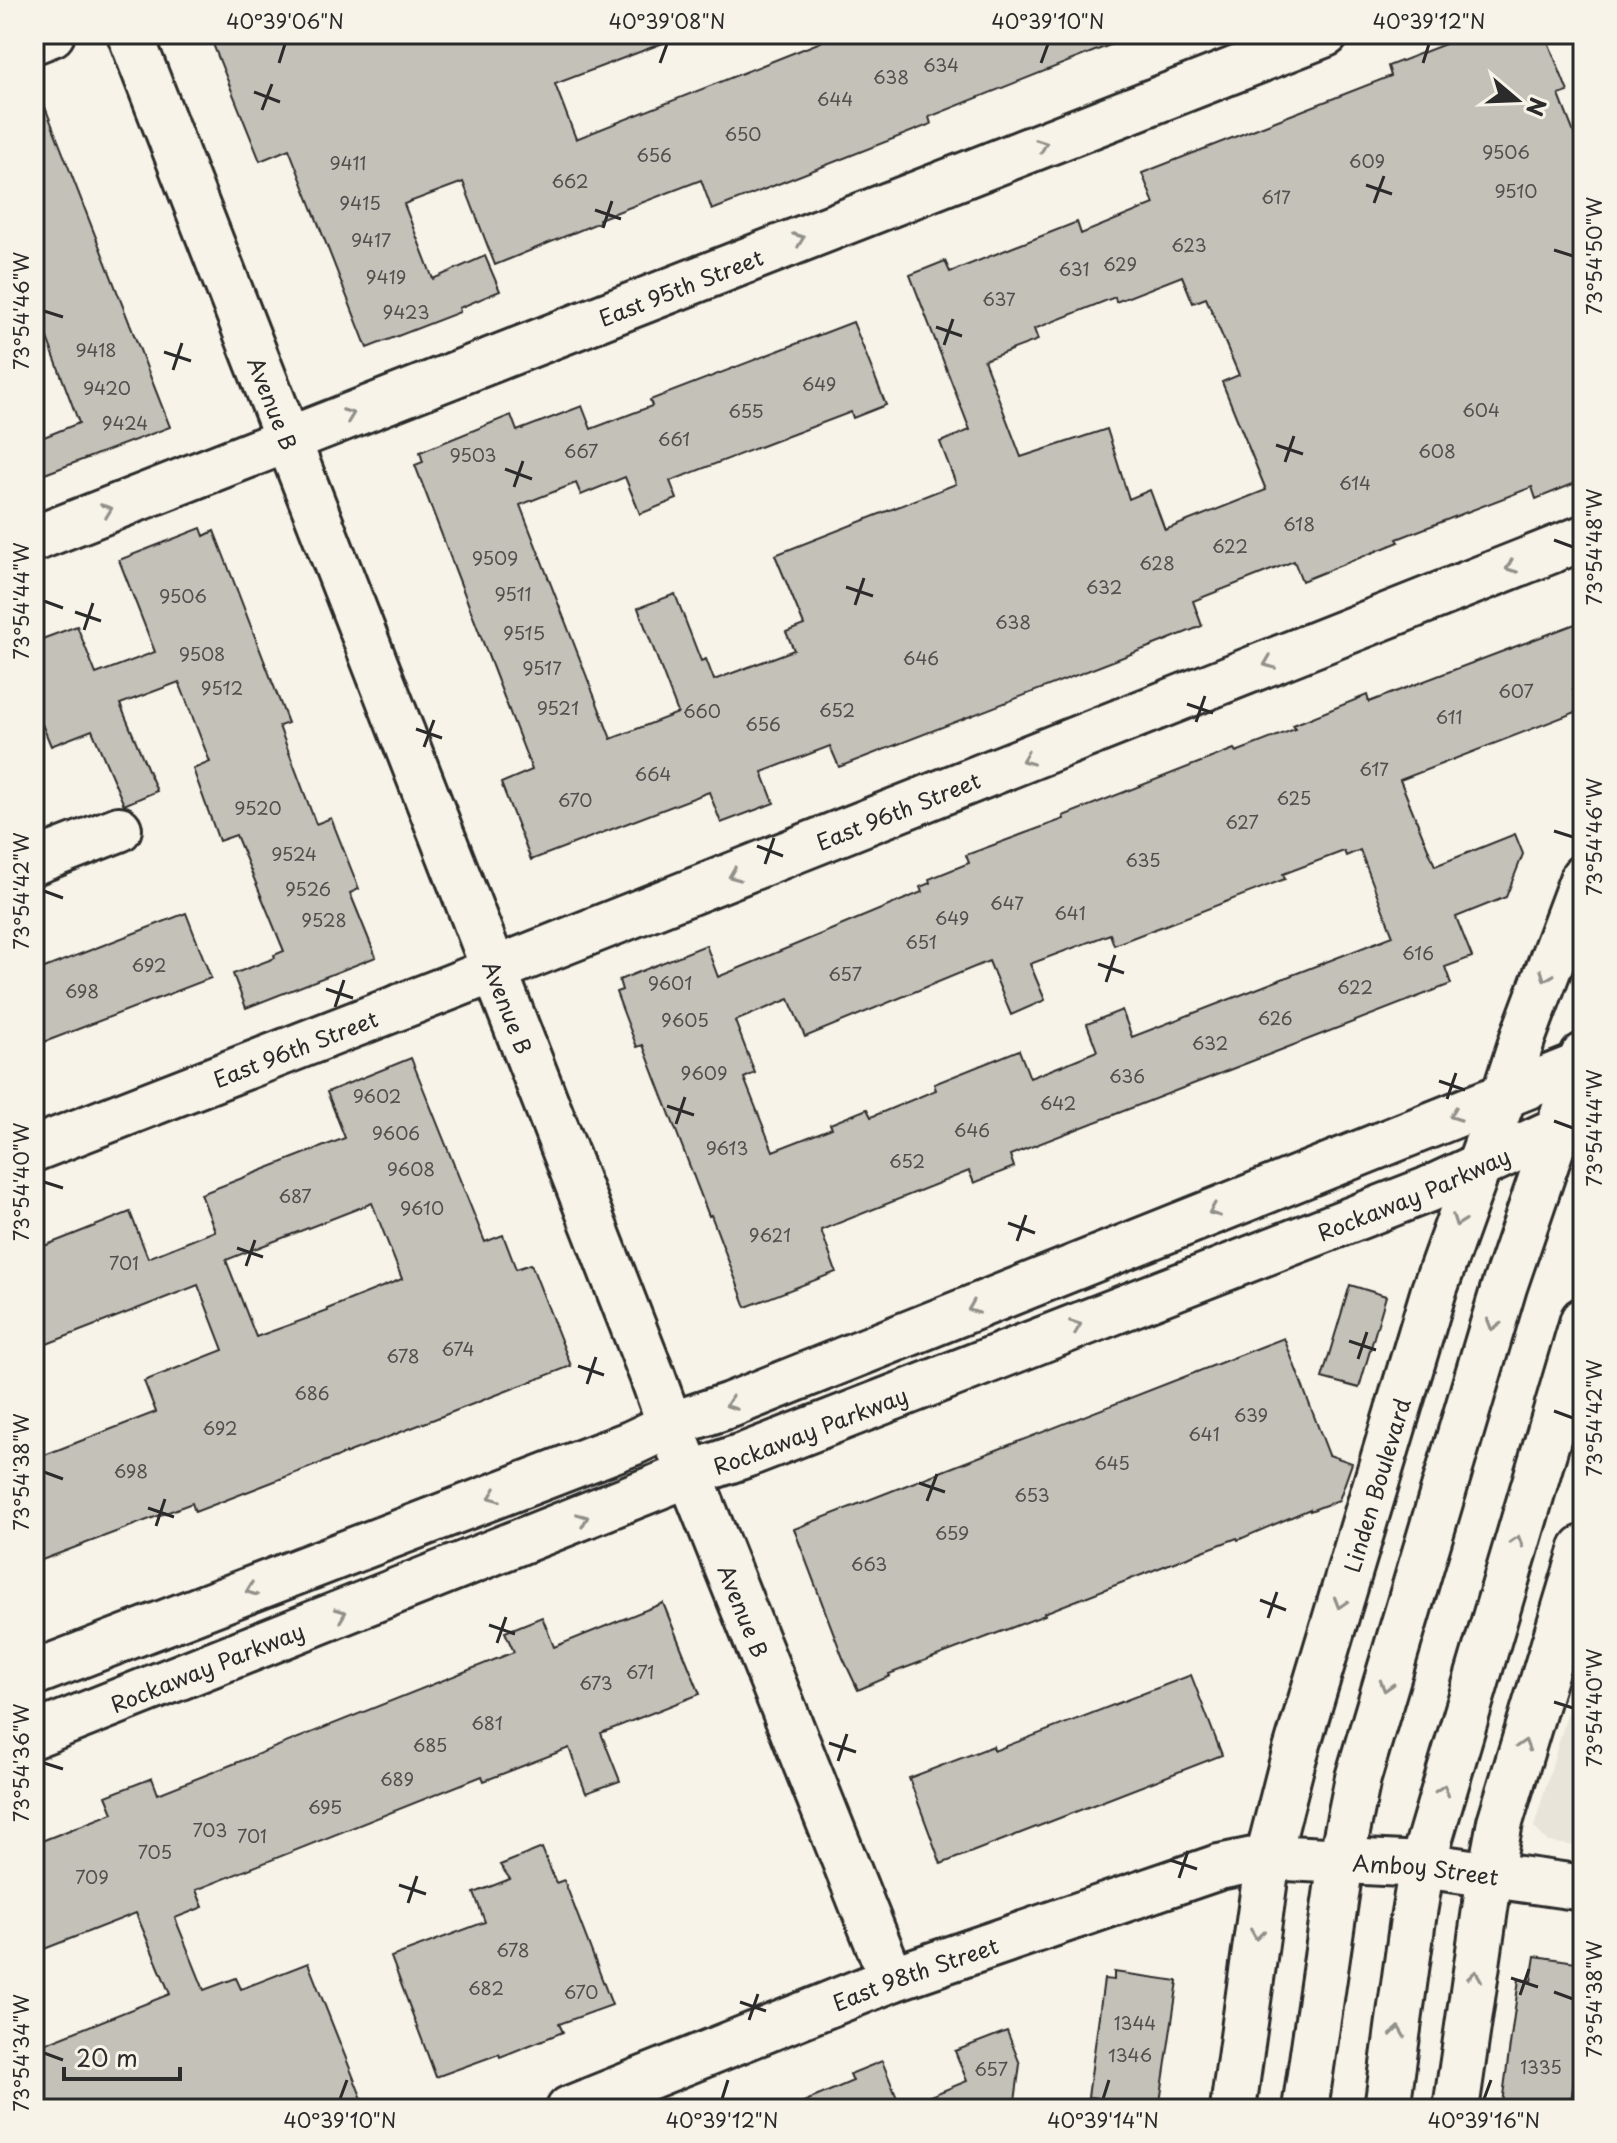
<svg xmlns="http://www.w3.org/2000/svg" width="1617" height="2143" font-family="'Playpen Sans',sans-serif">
<rect width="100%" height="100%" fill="#f7f3e8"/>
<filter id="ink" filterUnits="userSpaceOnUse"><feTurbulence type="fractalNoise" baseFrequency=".0125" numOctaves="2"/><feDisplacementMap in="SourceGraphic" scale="16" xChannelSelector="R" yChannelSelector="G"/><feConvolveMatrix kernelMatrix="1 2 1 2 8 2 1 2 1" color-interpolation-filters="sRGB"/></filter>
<g filter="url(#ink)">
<path fill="#e8e4da" d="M1583,1660V1847L1548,1842L1534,1827Z"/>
<path fill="#c4c1b9" stroke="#2b2b2b" stroke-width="2" fill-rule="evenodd" d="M237,34H679V37L555,84L576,139L821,42L818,34H1130V37L929,117L931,124L712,210L701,180L599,219L600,222L495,265L463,182L404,204L433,279L485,256L500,291L459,308L460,312L367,348L289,149L260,161L213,44Z
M1471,34H1545L1568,92L1559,95L1583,156V480L1536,499L1532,487L1397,539L1399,542L1302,581L1294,561L1193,601L1202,626L1167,640L839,767L830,746L762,772L774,803L721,823L709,792L531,860L501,783L532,770L415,465L423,462L420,452L511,415L517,431L582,406L591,429L652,406L650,400L853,322L886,405L853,418L851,412L670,481L677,499L640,514L625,477L581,495L576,483L520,505L611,739L678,713L638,608L675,594L701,661L706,659L714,680L794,650L786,632L804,625L775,555L956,484L940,442L970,430L910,275L945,261L950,272L1077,222L1081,234L1154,204L1142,173L1391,76L1388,66ZM1182,276L1193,303L1206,298L1239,375L1222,382L1266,490L1165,530L1150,490L1129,499L1107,429L1021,457L984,360L1038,340L1034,329L1115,297L1116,302Z
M36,84L170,427L34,478V441L79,423L34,303V85Z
M201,528L204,536L214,531L227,564L288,723L279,726L316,824L331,818L359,889L350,893L376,957L246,1008L233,974L275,958L274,955L284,951L236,835L219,841L193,769L210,762L179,682L120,704L157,791L124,805L92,730L51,746L34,705V642L77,626L96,674L155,652L119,560Z
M1583,621V685L1573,689L1581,710L1400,780L1435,866L1515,834L1523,854L1506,897L1456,917L1472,957L1445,967L1451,984L1010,1155L1014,1167L974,1183L969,1171L821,1230L836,1272L746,1307L711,1215L709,1216L643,1045L637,1047L626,1019L616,992L622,990L619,980L706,945L718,977L922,892L920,887L930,883L929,879L969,863L966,855L1064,819L1063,816L1234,749L1236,752L1295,729L1293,725L1367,695L1369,702ZM1360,850L1393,936L1132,1037L1122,1010L1087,1024L1097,1051L1063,1065L1030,1078L1019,1050L934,1084L936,1090L871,1117L867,1109L830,1124L832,1128L773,1151L744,1078L755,1073L735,1021L789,999L805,1037L989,961L1011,1015L1045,1000L1030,964L1110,934L1114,945L1285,879L1283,874L1344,851L1346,856Z
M186,913L211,978L34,1046V972Z
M411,1058L485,1242L503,1235L516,1269L531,1264L571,1366L195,1512L192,1503L34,1563V1459L156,1412L144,1381L223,1350L198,1285L34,1349V1250L130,1212L148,1258L215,1231L201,1194L345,1138L327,1092ZM372,1203L402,1279L327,1309L328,1311L256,1337L226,1260Z
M1350,1285L1386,1296L1359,1388L1322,1378Z
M1284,1338L1329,1455L1352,1463L1339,1500L1310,1511V1509L1238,1540L1237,1538L1182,1559L1044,1613L1045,1615L889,1674L890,1676L858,1690L843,1658L794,1529Z
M663,1603L700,1694L601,1733L620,1781L586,1793L569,1748L484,1781L482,1776L196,1890L203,1907L175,1918L204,1990L236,1978L241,1989L308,1963L366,2109H34V2048L170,1994L136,1913L34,1953V1844L113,1813L106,1796L152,1778L158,1794L514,1652L505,1632L542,1617L554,1647Z
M1191,1675L1222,1755L941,1864L909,1778L993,1746L994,1751Z
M542,1848L556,1883L564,1880L612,2005L559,2024L563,2032L500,2057L499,2054L436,2077L391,1957L485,1922L474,1893L510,1879L500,1865Z
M1535,1956L1583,1963V2030L1581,2029L1570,2109H1549L1502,2103L1519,1979L1531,1981Z
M1114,1972L1178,1981L1159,2109H1096L1097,2098L1088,2097L1104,1979L1114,1980Z
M1007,2031L1020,2064L1014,2109H787L853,2081L850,2074L882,2061L901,2108L967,2081L955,2051Z"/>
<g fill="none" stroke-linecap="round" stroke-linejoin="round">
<defs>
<g id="minor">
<path id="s1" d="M130,34L652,1375L670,1425L892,1979"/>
<path d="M34,41L52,34"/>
<path id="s2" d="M34,539L1326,34"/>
<path d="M34,862L119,829"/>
<path id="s3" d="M34,1149L451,987L1583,538"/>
<path d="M34,1673L632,1443L670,1425L730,1405L1583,1064"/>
<path id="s4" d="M34,1735L690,1474L748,1454L1427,1190L1583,1118"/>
<path id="s5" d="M569,2109L892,1979L1219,1867L1268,1857L1422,1865L1583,1888"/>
<path id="s6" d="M1233,2109L1268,1857L1291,1767L1434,1290L1504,1096L1523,1037L1583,877"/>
<path d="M1456,2109L1490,1875L1500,1822L1583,1548"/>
</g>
<path id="highway" d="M1305,2109L1341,1861L1358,1778L1504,1287L1583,1056
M1387,2109L1413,1919L1422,1865L1583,1320"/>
</defs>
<use href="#minor" stroke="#2b2b2b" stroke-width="50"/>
<use href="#highway" stroke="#2b2b2b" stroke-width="50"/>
<use href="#minor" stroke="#f7f3e8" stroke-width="44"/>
<use href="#highway" stroke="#f7f3e8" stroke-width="44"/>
</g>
<defs><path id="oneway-chevron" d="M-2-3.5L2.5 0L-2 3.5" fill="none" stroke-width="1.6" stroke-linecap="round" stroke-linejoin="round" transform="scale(2)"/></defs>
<g stroke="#918f8a">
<use href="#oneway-chevron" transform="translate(1042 145) rotate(-21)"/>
<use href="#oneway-chevron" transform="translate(799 239) rotate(-21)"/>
<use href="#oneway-chevron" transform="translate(349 415) rotate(-21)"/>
<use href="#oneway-chevron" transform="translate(107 510) rotate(-21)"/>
<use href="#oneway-chevron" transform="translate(1511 567) rotate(158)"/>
<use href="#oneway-chevron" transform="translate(1269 663) rotate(158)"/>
<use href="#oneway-chevron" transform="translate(1027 759) rotate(158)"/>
<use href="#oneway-chevron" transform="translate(734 875) rotate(158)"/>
<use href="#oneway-chevron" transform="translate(1546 976) rotate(111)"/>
<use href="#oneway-chevron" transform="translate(1455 1115) rotate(159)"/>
<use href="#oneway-chevron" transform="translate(1214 1211) rotate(158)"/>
<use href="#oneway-chevron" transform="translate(1458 1221) rotate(110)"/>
<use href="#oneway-chevron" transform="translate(973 1308) rotate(158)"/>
<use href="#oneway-chevron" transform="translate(1493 1325) rotate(107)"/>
<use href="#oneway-chevron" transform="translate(1076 1326) rotate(-21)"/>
<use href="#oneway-chevron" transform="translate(731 1404) rotate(160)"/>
<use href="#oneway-chevron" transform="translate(494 1496) rotate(159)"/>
<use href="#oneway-chevron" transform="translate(583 1519) rotate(-22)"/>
<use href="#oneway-chevron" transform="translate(1517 1541) rotate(-73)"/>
<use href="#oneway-chevron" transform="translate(251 1590) rotate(159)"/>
<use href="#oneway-chevron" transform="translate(1340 1603) rotate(107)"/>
<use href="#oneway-chevron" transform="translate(341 1614) rotate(-22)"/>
<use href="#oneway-chevron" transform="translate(1386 1686) rotate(106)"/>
<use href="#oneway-chevron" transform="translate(1524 1745) rotate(-73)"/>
<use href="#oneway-chevron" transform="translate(1443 1790) rotate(-73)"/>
<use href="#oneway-chevron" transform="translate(1257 1934) rotate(98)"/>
<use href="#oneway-chevron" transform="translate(1475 1976) rotate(-82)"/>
<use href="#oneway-chevron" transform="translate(1398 2032) rotate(-82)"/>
</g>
</g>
<path fill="none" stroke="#2b2b2b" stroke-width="3" d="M279,63L285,44M660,63L667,44M1041,63L1048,44M1423,63L1429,44M254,92L280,102M262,110L272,84M1366,185L1392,194M1374,203L1384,176M595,210L621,219M603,228L612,201M1554,250L1573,256M44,311L63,317M936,327L962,336M944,345L953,319M164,352L191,361M173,370L182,343M1276,445L1303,454M1285,462L1294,436M505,469L532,479M514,487L523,461M1554,540L1573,547M846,587L873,596M44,601L63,608M855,605L864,578M75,612L101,621M84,630L93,603M1187,704L1213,713M1196,722L1205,696M416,729L442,738M424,747L434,720M1554,831L1573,837M757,846L783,856M765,864L774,838M44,891L63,898M1098,964L1124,973M1106,982L1115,955M326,989L353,998M335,1007L344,980M1439,1081L1465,1090M1447,1099L1456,1073M667,1106L694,1115M1554,1121L1573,1128M676,1124L685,1097M44,1182L63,1188M1008,1223L1035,1233M1017,1241L1026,1215M237,1248L263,1257M246,1266L255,1240M1349,1341L1376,1350M1358,1359L1367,1332M578,1366L604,1375M587,1384L596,1357M1554,1411L1573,1418M44,1472L63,1479M919,1483L945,1492M927,1501L937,1474M148,1508L174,1517M156,1526L165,1499M1260,1600L1286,1610M1268,1618L1277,1592M489,1625L515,1634M497,1643L506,1617M1554,1702L1573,1708M829,1743L856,1752M838,1761L847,1734M44,1763L63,1769M1170,1860L1197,1869M1179,1878L1188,1851M399,1885L426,1894M408,1903L417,1876M1511,1978L1538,1987M1554,1992L1573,1999M1520,1995L1529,1969M740,2002L766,2011M749,2020L758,1994M44,2053L63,2060M340,2099L347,2080M722,2099L728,2080M1103,2099L1109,2080M1484,2099L1491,2080"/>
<g text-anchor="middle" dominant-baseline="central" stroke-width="6" stroke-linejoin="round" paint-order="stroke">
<g font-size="18" fill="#51504e">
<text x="941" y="64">634</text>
<text x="891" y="76">638</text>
<text x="835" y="98">644</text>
<text x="743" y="133">650</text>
<text x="1506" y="151">9506</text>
<text x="654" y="154">656</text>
<text x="1367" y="160">609</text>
<text x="348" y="162">9411</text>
<text x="570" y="180">662</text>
<text x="1516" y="190">9510</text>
<text x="1276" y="196">617</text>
<text x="360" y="202">9415</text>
<text x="371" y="239">9417</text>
<text x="1189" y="244">623</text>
<text x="1120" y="263">629</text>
<text x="1074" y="268">631</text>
<text x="386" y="276">9419</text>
<text x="999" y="298">637</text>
<text x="406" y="311">9423</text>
<text x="96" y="349">9418</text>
<text x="819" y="383">649</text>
<text x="107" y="387">9420</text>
<text x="1481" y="409">604</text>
<text x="746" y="410">655</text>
<text x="125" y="422">9424</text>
<text x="674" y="438">661</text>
<text x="581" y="450">667</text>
<text x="1437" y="450">608</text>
<text x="473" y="454">9503</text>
<text x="1355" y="482">614</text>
<text x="1299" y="523">618</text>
<text x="1230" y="545">622</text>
<text x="495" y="557">9509</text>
<text x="1157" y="562">628</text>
<text x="1104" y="586">632</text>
<text x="513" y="593">9511</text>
<text x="183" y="595">9506</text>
<text x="1013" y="621">638</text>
<text x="524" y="632">9515</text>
<text x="202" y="653">9508</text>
<text x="921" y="657">646</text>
<text x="542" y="667">9517</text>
<text x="222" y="687">9512</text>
<text x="1516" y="690">607</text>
<text x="558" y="707">9521</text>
<text x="837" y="709">652</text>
<text x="702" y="710">660</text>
<text x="1449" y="716">611</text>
<text x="763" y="723">656</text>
<text x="1374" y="768">617</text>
<text x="653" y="773">664</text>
<text x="1294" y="797">625</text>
<text x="575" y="799">670</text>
<text x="258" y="807">9520</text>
<text x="1242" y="821">627</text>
<text x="294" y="853">9524</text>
<text x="1143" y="859">635</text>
<text x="308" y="888">9526</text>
<text x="1007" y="902">647</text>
<text x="1070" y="912">641</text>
<text x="952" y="917">649</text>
<text x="324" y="919">9528</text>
<text x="921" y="941">651</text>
<text x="1418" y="952">616</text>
<text x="149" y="964">692</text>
<text x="845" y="973">657</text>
<text x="670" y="982">9601</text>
<text x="1355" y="986">622</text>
<text x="82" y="990">698</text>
<text x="1275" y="1017">626</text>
<text x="685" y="1019">9605</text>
<text x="1210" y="1042">632</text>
<text x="704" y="1072">9609</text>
<text x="1127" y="1075">636</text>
<text x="377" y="1095">9602</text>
<text x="1058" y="1102">642</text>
<text x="972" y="1129">646</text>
<text x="396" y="1132">9606</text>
<text x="727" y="1147">9613</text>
<text x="907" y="1160">652</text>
<text x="411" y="1168">9608</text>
<text x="295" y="1195">687</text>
<text x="422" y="1207">9610</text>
<text x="770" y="1234">9621</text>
<text x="124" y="1262">701</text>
<text x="458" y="1348">674</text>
<text x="403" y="1355">678</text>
<text x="312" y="1392">686</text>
<text x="1251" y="1414">639</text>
<text x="220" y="1427">692</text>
<text x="1204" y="1433">641</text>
<text x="1112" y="1462">645</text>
<text x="131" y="1470">698</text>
<text x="1032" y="1494">653</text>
<text x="952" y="1532">659</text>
<text x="869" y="1563">663</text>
<text x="640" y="1671">671</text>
<text x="596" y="1682">673</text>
<text x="487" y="1722">681</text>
<text x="430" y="1744">685</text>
<text x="397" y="1778">689</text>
<text x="325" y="1806">695</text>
<text x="210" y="1829">703</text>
<text x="252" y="1835">701</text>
<text x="155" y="1851">705</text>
<text x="92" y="1876">709</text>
<text x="513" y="1949">678</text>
<text x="486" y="1987">682</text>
<text x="581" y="1991">670</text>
<text x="1135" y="2022">1344</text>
<text x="1130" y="2054">1346</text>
<text x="1541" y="2066">1335</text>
<text x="991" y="2068">657</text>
</g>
<g font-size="22" fill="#2b2b2b" stroke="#f7f3e8">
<text stroke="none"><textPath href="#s2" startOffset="694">East 95th Street</textPath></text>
<text stroke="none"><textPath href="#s1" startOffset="396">Avenue B</textPath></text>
<text stroke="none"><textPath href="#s3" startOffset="928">East 96th Street</textPath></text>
<text stroke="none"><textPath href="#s1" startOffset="1044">Avenue B</textPath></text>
<text stroke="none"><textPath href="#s3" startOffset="280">East 96th Street</textPath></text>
<text stroke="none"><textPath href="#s4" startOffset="1482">Rockaway Parkway</textPath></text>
<text stroke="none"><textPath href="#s4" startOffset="834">Rockaway Parkway</textPath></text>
<text stroke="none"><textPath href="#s6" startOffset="642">Linden Boulevard</textPath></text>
<text stroke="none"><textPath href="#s1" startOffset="1692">Avenue B</textPath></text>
<text stroke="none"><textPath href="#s4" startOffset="186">Rockaway Parkway</textPath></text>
<text stroke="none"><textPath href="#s5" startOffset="902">Amboy Street</textPath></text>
<text stroke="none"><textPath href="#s5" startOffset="372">East 98th Street</textPath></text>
</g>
</g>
<rect width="1617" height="2143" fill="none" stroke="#f7f3e8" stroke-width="88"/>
<g transform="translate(1517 100) rotate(109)" stroke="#f7f3e8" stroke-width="6" paint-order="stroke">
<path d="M0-6L14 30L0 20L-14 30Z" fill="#2b2b2b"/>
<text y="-12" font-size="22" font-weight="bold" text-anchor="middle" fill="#2b2b2b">N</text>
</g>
<path d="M64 2067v12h116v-12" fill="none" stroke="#2b2b2b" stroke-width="4"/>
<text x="76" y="2067" font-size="24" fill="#2b2b2b" stroke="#f7f3e8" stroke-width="6" paint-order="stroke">20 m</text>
<rect x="44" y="44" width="1529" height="2055" fill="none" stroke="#2b2b2b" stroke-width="3"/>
<g font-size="20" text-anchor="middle" fill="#2b2b2b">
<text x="285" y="29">40°39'06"N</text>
<text x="667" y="29">40°39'08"N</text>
<text x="1048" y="29">40°39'10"N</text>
<text x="1429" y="29">40°39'12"N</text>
<text transform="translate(1595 256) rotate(-90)" y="7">73°54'50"W</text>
<text transform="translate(22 311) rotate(-90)" y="7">73°54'46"W</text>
<text transform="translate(1595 547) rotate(-90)" y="7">73°54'48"W</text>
<text transform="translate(22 601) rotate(-90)" y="7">73°54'44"W</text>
<text transform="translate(1595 837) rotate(-90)" y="7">73°54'46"W</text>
<text transform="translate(22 891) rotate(-90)" y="7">73°54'42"W</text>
<text transform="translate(1595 1128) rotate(-90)" y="7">73°54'44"W</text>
<text transform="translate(22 1182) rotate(-90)" y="7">73°54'40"W</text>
<text transform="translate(1595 1418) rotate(-90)" y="7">73°54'42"W</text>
<text transform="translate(22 1472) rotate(-90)" y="7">73°54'38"W</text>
<text transform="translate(1595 1708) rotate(-90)" y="7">73°54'40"W</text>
<text transform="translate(22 1763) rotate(-90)" y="7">73°54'36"W</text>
<text transform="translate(1595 1999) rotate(-90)" y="7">73°54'38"W</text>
<text transform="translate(22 2053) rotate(-90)" y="7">73°54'34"W</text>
<text x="340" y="2128">40°39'10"N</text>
<text x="722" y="2128">40°39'12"N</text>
<text x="1103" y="2128">40°39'14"N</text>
<text x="1484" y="2128">40°39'16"N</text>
</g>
</svg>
